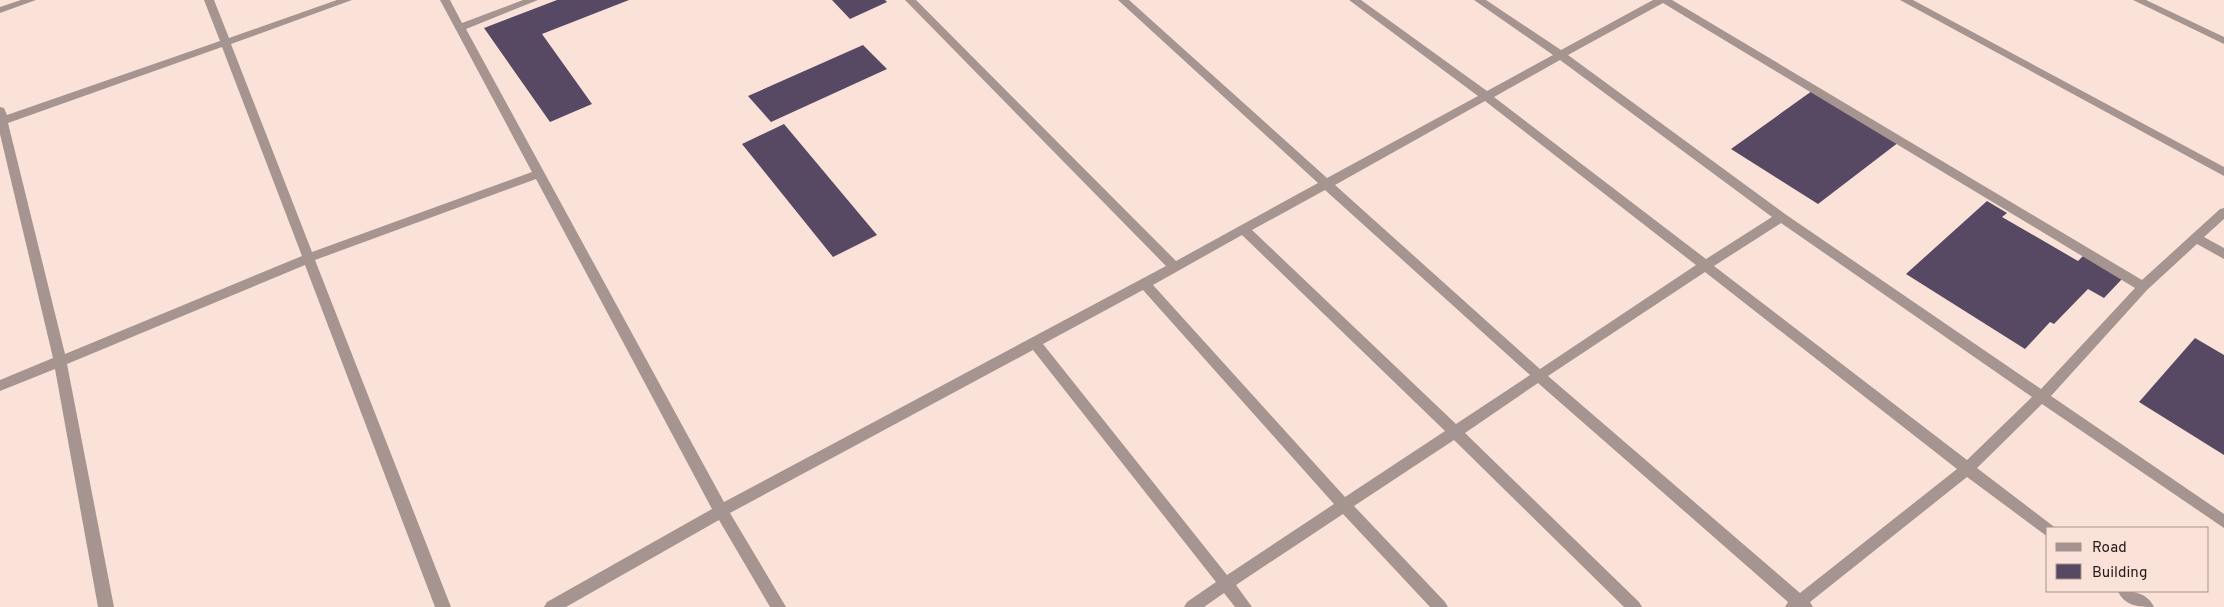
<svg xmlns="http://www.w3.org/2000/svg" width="2224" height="607" font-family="Overpass,sans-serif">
<rect width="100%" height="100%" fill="#fae2d9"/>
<path fill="#574864" d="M557,0H629L542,34L592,104L550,122L484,28Z
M832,0H885L887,2L850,19Z
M863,45L887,69L771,122L748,96Z
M1812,91L1899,142L1818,204L1731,149Z
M784,124L877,235L833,257L742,144Z
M1987,201L2007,213L2002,217L2078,261L2083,256L2122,279L2104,298L2088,289L2054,324L2050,322L2025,349L1906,274Z
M2195,338L2224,355V455L2139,402Z"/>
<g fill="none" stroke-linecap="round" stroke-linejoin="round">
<path fill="#a69491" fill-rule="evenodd" d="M21,0H36L0,13V7Z
M204,0H214L229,38L337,0H352L231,44L312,252L532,172L440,0H450L462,23L523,0H538L466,29L724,502L1166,266L905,0H916L1176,261L1318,183L1118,0H1129L1327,178L1478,96L1349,0H1361L1487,91L1553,55L1474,0H1486L1561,50L1653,0H1672L2142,280L2220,209L2224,208V219L2204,237L2224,248V259L2197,244L2147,290L2051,396L2224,514V528L2042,404L1977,468L2053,526L2054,528H2048V537L1967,477L1810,602L1813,607H1785L1788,602L1538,383L1465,433L1639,602L1642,607H1624L1454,440L1354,506L1445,602L1448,607H1430L1343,514L1236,585L1252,607H1235L1224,593L1204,607H1184L1187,602L1216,582L1033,350L730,513L786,607H770L719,520L566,607H544L547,602L712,509L536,179L315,260L451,607H435L305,265L67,364L114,607H98L55,369L0,391V380L53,358L0,134V107L4,108L7,115L220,41ZM1663,3L2135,288L2041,389L1785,214L1568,55ZM222,47L302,256L65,354L8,123ZM1560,60L1772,217L1706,259L1494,97ZM1485,101L1696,265L1540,369L1335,185ZM1325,190L1530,375L1456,424L1252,230ZM1781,223L2032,397L1967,460L1714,266ZM1242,235L1445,431L1345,497L1153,285ZM1705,272L1957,469L1800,593L1548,376ZM1143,290L1334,504L1227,575L1043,344Z
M1900,0H1913L2224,167V176Z
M2133,0H2146L2224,37V44Z
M2118,591C2132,591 2147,592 2154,607C2139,607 2124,606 2118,591Z"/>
</g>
<rect x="2046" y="527" width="162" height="65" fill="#fae2d9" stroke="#a6928a"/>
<rect x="2056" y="543" width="25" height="8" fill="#a69491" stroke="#a6928a"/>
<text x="2092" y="552" font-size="15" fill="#271914">Road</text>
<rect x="2056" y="564" width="25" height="15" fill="#574864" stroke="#a6928a"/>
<text x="2092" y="577" font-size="15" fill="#271914">Building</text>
</svg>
